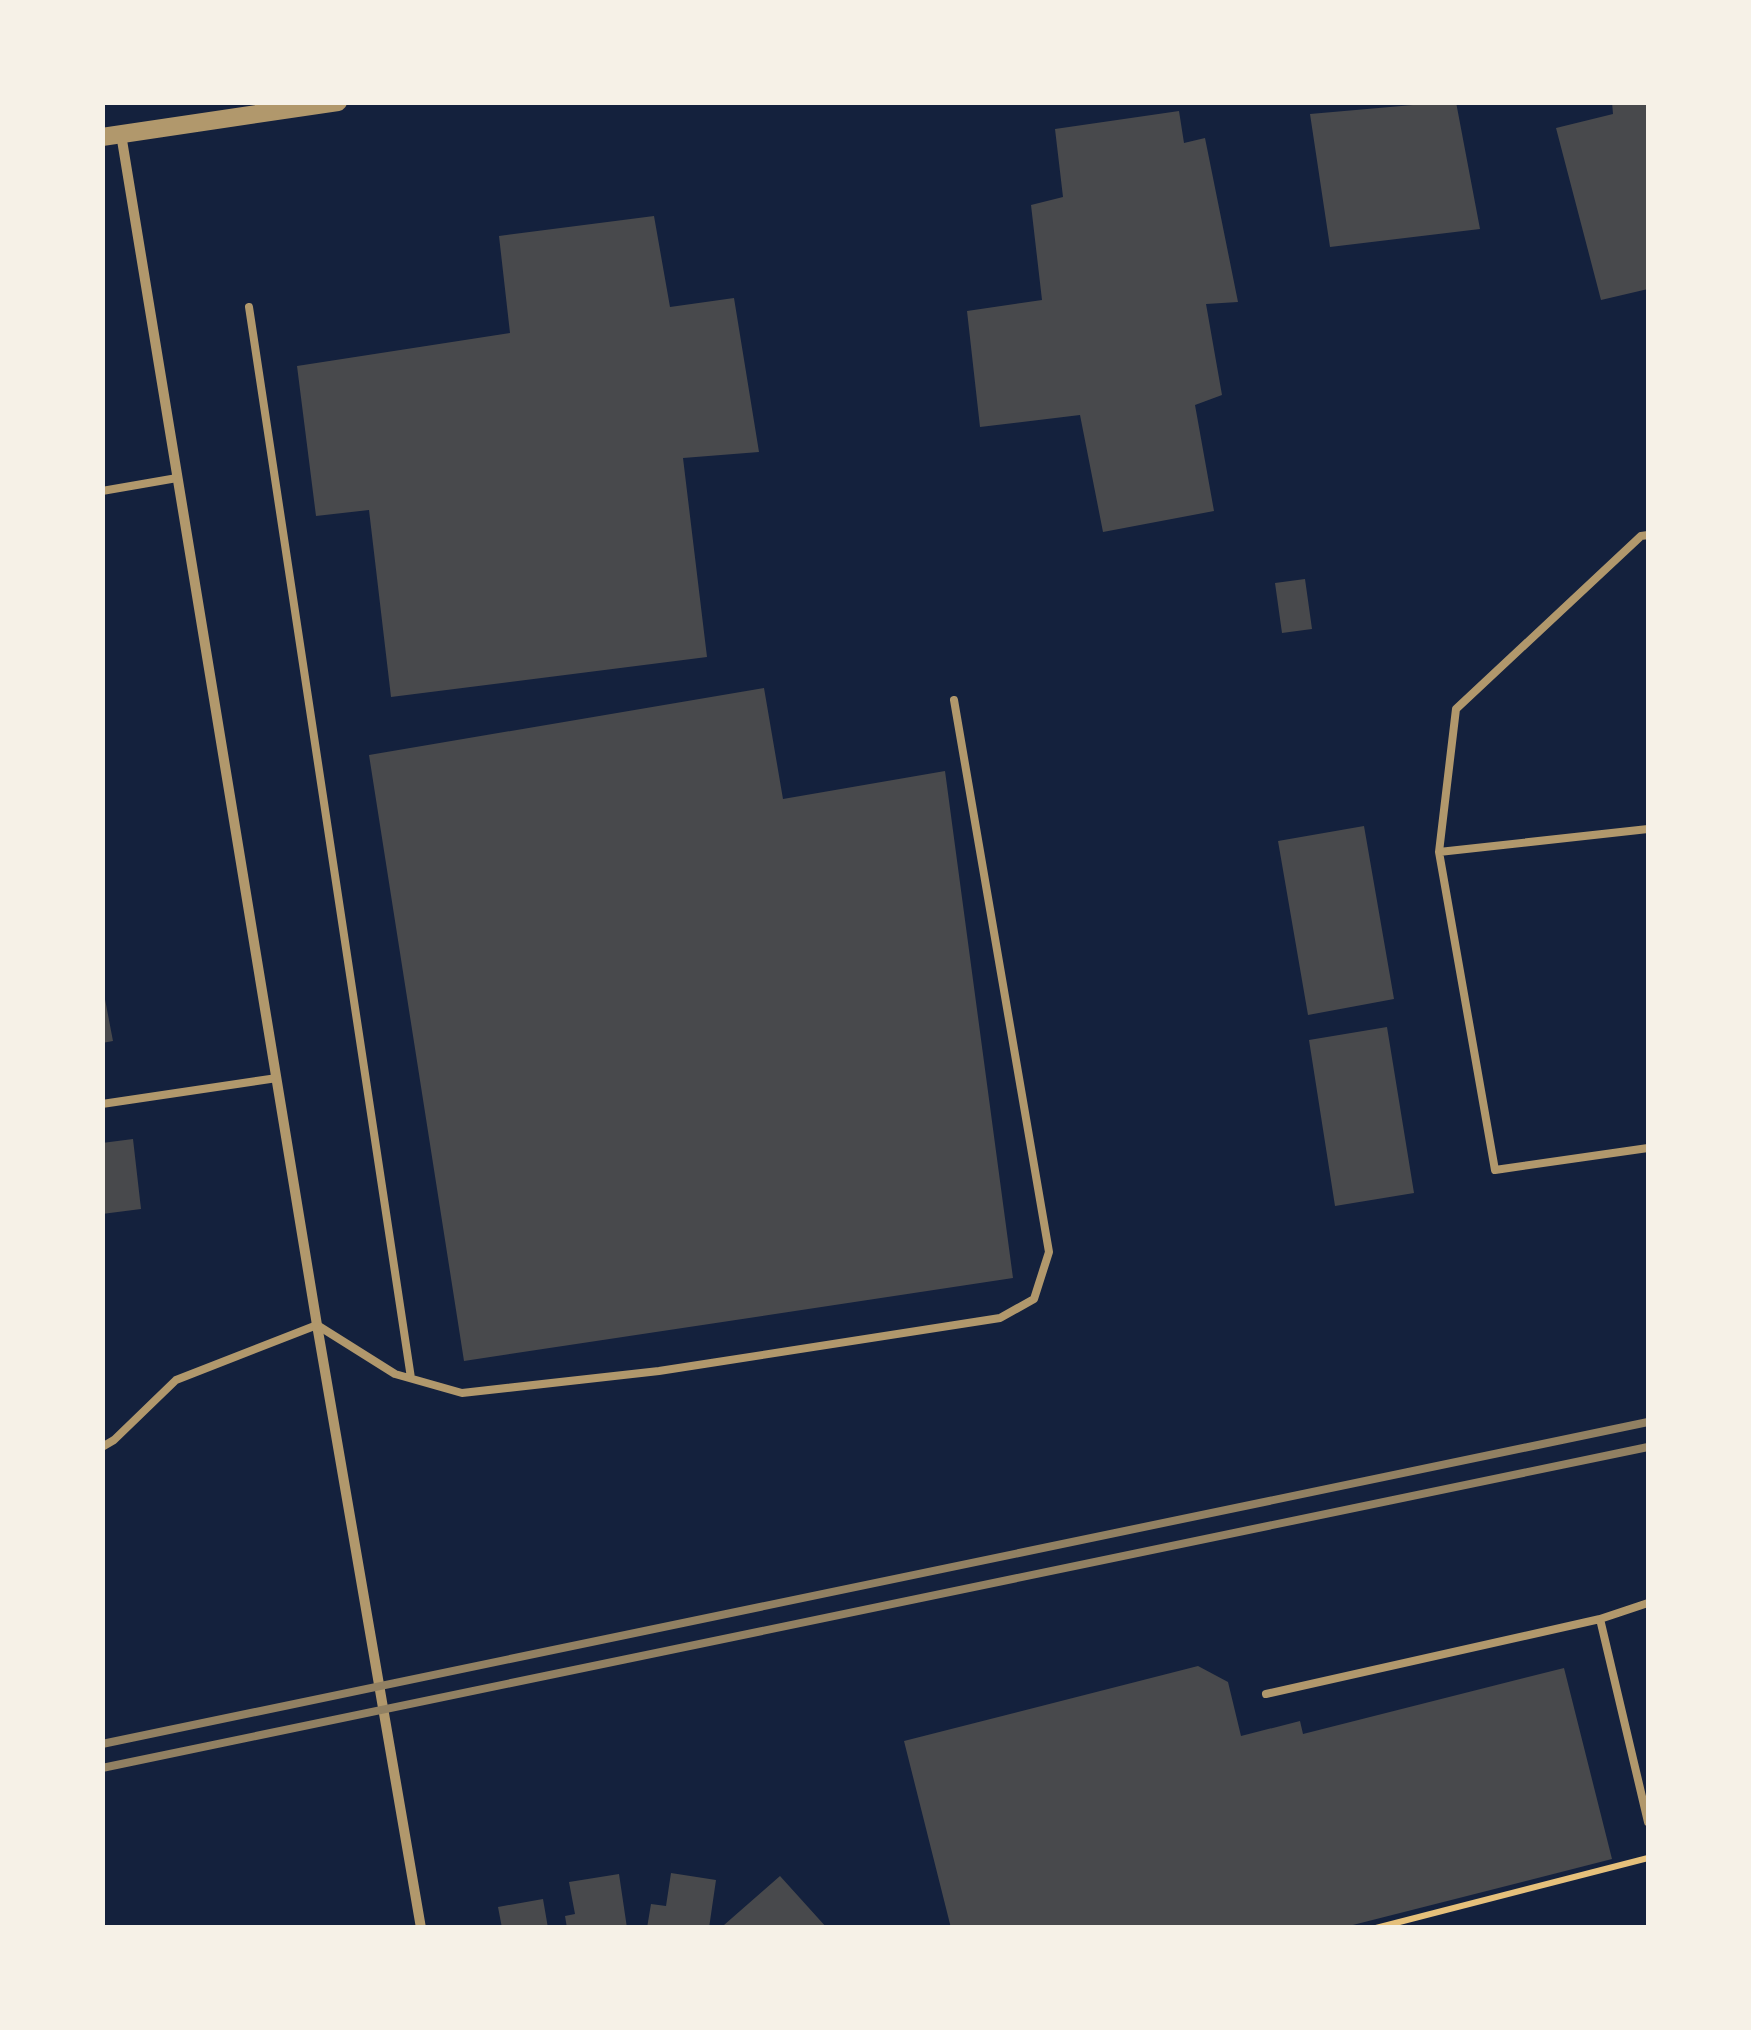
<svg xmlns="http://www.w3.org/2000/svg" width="1751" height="2030" font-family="'Archivo Narrow',sans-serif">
<rect width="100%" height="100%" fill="#14213d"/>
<path fill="#48494c" d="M1447,102H1456L1480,229L1330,247L1310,114Z
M1612,102H1648V289L1601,300L1556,128L1613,114Z
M1179,111L1184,143L1205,138L1238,302L1206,304L1222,395L1195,405L1214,511L1103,532L1080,415L980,427L967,311L1042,300L1031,205L1063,197L1055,129Z
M654,216L670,307L734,298L759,452L683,458L707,657L391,697L369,510L316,516L297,366L510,333L499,236Z
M1305,579L1312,629L1282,633L1275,583Z
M764,688L783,799L945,771L1013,1278L464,1361L369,755Z
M1364,826L1394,999L1308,1015L1278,841Z
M102,994H104L113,1041L102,1043Z
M1387,1027L1414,1193L1335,1206L1309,1040Z
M133,1139L141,1209L102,1214V1143Z
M1198,1666L1228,1682L1241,1736L1300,1721L1303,1734L1564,1668L1612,1859L1341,1928H951L904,1741Z
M671,1873L716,1880L709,1928H647L651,1904L666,1906Z
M619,1874L627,1928H567L565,1916L575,1914L569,1882Z
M780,1876L827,1928H726L724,1925Z
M543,1899L548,1928H502L498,1907Z"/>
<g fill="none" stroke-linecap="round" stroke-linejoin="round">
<path stroke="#e5c07b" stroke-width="6" d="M1376,1928L1648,1858"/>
<path stroke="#b1986c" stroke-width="8" d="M249,307L411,1378
M102,491L177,478
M1648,535L1641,536L1456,709L1439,852L1495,1170L1648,1148
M1439,852L1648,829
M102,1104L277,1078
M102,1447L114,1440L176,1380L317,1325L395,1374L462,1393L659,1371L1000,1318L1034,1299L1049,1252L954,700
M1600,1619L1648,1822
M1266,1694L1600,1619L1648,1603"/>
<path stroke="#b1986c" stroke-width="10" d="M121,134L317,1325L421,1928"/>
<path stroke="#b1986c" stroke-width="18" d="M102,137L338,102"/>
<path stroke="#918062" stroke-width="8" d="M102,1744L1648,1422
M102,1768L1648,1447"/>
</g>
<rect width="1751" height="2030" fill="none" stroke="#f6f1e7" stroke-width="210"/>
</svg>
